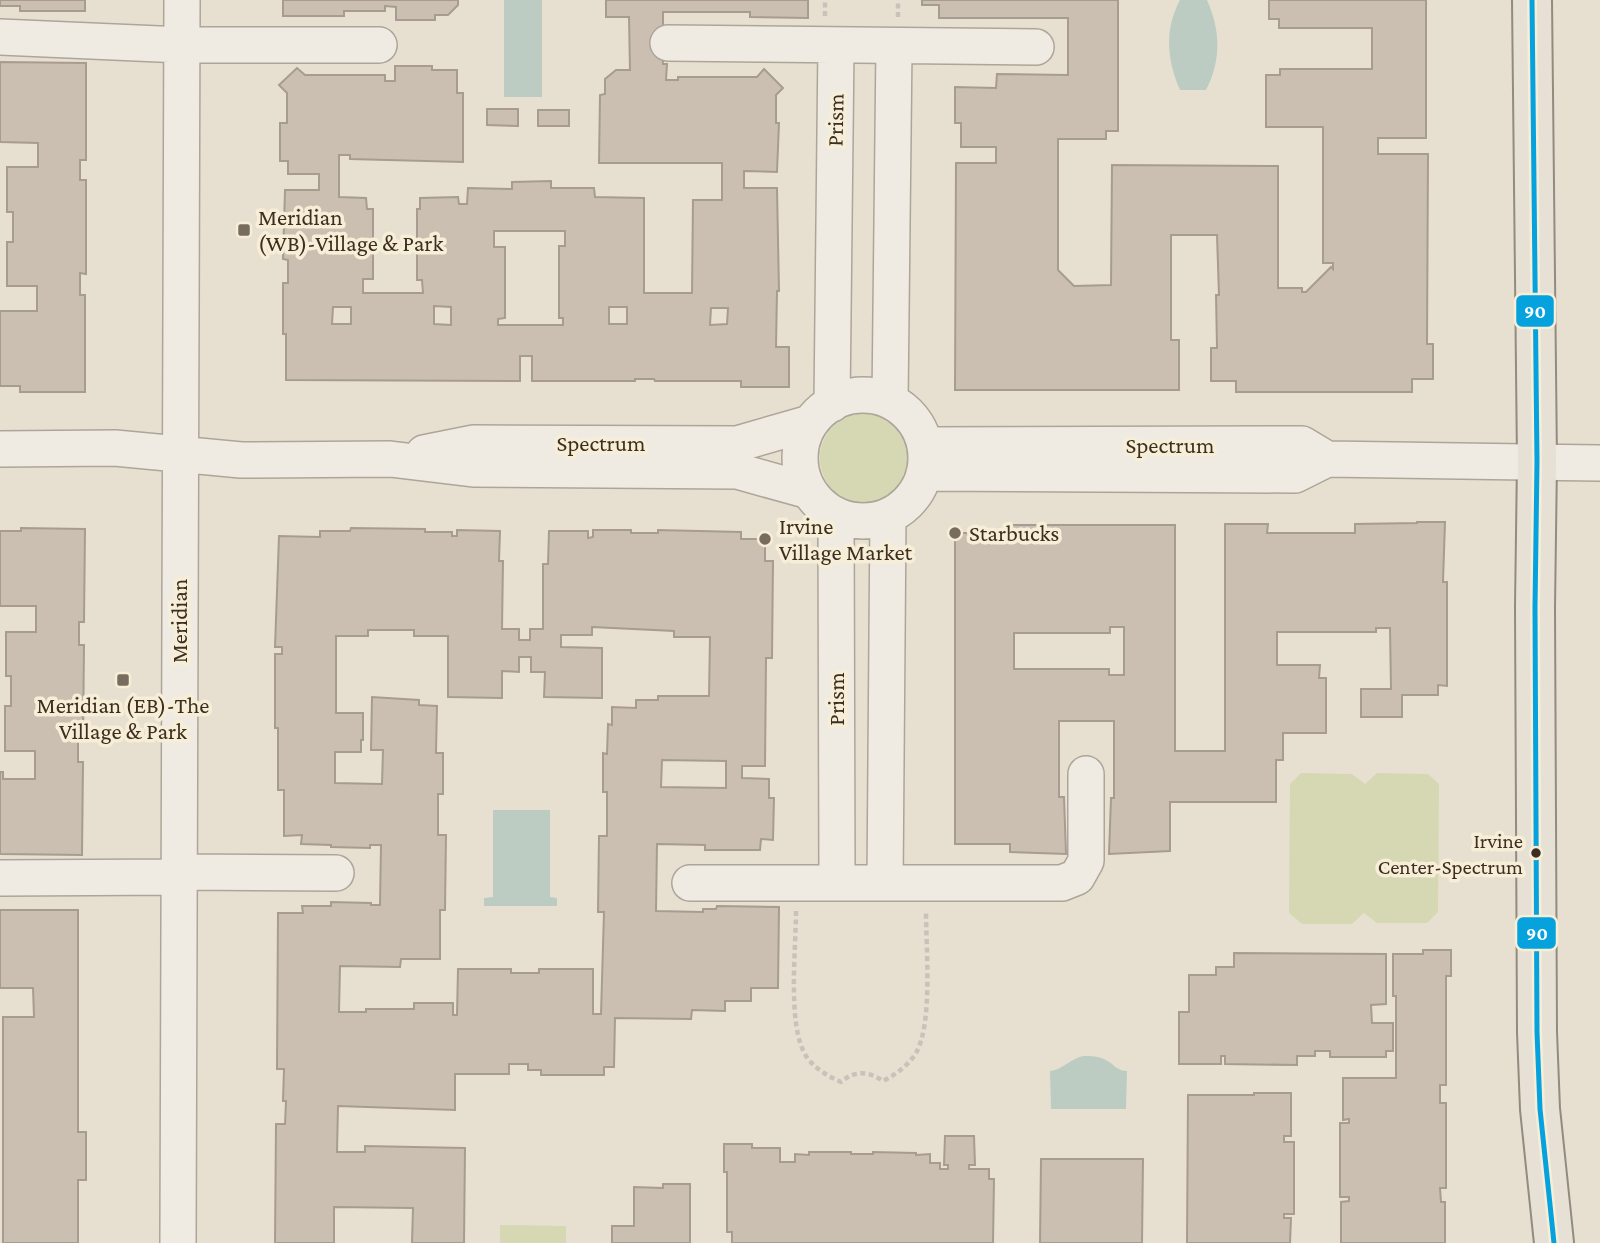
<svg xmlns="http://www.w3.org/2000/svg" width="1600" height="1243" font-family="'Crimson Pro',serif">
<rect width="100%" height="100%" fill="#e7e0d1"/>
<path fill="#d6d7b3" d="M820 458a45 45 0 1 1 90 0a45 45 0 1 1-90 0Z
M1301,773L1352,774L1365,784L1377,773L1428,774L1439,784L1438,912L1427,923H1377L1364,913L1352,924H1302L1289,913L1290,784Z
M500,1225L566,1226V1243H500Z"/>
<path fill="#bcccc2" d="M504,0H542V97H504Z
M1180,0H1207C1221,31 1221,61 1206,90H1180C1167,60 1164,30 1180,0Z
M493,810H550V897L557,898V906H484V898L493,897Z
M1083,1056C1091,1056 1099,1056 1106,1060C1115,1065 1117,1071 1127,1071L1126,1109H1051L1050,1071C1062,1070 1070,1059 1083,1056Z"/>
<path fill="#cbbfb2" stroke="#a89c90" stroke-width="2" fill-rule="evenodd" d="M0,0H85V11H20V6H0Z
M283,0H458V5L448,15H435V20H396V7L385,6V11H344V16H283Z
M606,0H808V18L750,17V12H663V64H667L666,80H678V77H757L764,69L783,88L776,95V123H779L777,172L744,171V188H777L779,291H777L776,347H789V387H741V381H655L654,379H635V381H532V356H520V381L286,380V334H283V283H288V260L283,259L285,190H319V174H288V161H280V123H287V93L279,85L297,68L305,75H385V81H395V66H432V70H457V93H463V162L350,159V155H339V197L366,198L367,209H373V279H363V293H423L422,280H417V209H420V198L458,197L459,204H467L468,188L512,189V182L551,181V188H594L595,197L644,198V293H692L693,200H722V163H599L600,95L605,94V79L616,70H630L629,17H606ZM494,231H565V246H559V318H563V325H498V319L505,318V247H494ZM434,306L451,307V325L434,324ZM333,307H351V324H332ZM609,307H627V324H609ZM711,308H728L727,324L710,325Z
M922,0H1118V131H1106V139H1058V270L1074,286L1111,285L1112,165L1278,166V288H1302V292H1306L1331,267L1333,269V263H1323V127H1266V75H1280V69H1372V28H1279V19H1269V0H1426V138H1378V154H1428L1427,344H1433V379H1412V392H1236V381H1211V348H1217L1216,295H1219L1217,235H1171V340H1179V390H955L956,163H996V147H961V123H955V87L996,88L997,74L1068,75V18H939V5H922Z
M0,62L86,63V160H80V180H86V274L80,273V295H85V392H20V386H0V311H37V286H7V242H13V212H7V167H38V143L0,142Z
M487,109H518V126L487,125Z
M538,110H569V126H538Z
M1417,522H1445L1443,582H1447V686L1438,685V695H1402V717H1361V689H1391L1390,628H1376V632H1277V665H1320L1319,678H1326V733H1283V760H1276V802H1170V851L1109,854L1111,798H1114V721H1059V797H1064L1066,854L1010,852V844H955V533H983V538L1004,537V525H1175V751H1225V524H1268L1267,533H1355V524L1417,523ZM1110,627H1124V675H1109V669H1014V633H1110Z
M21,528L85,529L84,622H79V645H84L83,740H78V762H83L82,855L0,854V772H3V779H35V751H5V706H11V676H6V632H36V606H0V531H21Z
M351,528L425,529V532H452V536H457V530L500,531L499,561H503L502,629H519V640H530V629H543V564H548L549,531H588V538L593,537V530H631V533H658V530L741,532V539H765V561H773L772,658H766L765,766H742V778L769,779V798H774L773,840L761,839L760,850H705V845L657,844L656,911L703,912V909H716L717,906L779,907L778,988H751V1001H725V1011L692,1010L691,1019L615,1018L614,1067H604V1075H541V1070H528V1064H509V1074H455V1110L338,1106L337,1152H365V1146L465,1148L464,1243H412L413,1208L334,1207V1243H275L276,1124H285L286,1101H283L284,1069H277L278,913H303L302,906H331V902L371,903V905H380L381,845H370V848L331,847V845L301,844L302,835L284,836V790H278V728H275V654H282V647H275L279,536L320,537V531H350ZM592,627L674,631V637H710L709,696H658V700H636V708L612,707V725L608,724L607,754L603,753V792H607V836H599L598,912H604L601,1014H593V969H539V973H511V969H458L457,1015H453V1003H414V1009H366V1012H339L340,966L400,967L401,959H440V910H445L446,835H438V794H443V753H436L437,706L419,705V700L372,697L371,750H383L382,784L335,783V752H361V740H363V713H336V636H368V630H414V636H448V697L502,698V671L519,672V657H531V672H545L544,697L602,698V648L561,647V635H592ZM662,760L726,761V788L661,787Z
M0,910H78V1132H86V1180H78V1243H3V1017H34L33,988H0Z
M1423,950H1451V976H1446V1085H1440V1103H1446V1188H1440L1441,1202H1445V1243H1341V1202L1349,1201V1197H1340V1123H1349V1119L1343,1120V1078H1396V996H1393V954H1423Z
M1234,953L1386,954V1004L1371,1005L1372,1023H1393V1051H1386V1057H1330V1051H1315V1056H1297V1065L1225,1064V1056H1221V1064H1179V1012H1189V975H1216V967H1234Z
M1254,1093H1291V1136H1284V1142H1294V1214H1284V1218H1291L1290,1243H1187L1188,1095H1254Z
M945,1136H974L975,1165H969V1169H989V1179H994L993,1243H732V1232H727V1172H724V1144H752V1148H780V1162H795V1154L809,1155V1152H851V1154H873V1152L916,1153V1155L930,1154V1163H940V1169H948V1165H944Z
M1041,1159H1143L1142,1243H1040Z
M663,1184H690V1243H612V1226H634V1187L663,1188Z"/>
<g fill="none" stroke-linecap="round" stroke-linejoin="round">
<defs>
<path id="minor" d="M0,37L182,45H379
M668,43L1036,47
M800 458a63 63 0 1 1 126 0a63 63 0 1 1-126 0Z
M890,401L894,46
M832,404L836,45
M925,445L1302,444L1327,459
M0,449L115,448L241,460L390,459L473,469L737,471L809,491
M424,453L474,443L737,444L810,423
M924,473L1295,475L1327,459L1600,463
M836,515L837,883
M179,872L336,873
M0,878L179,877
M690,883H1062L1077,877L1086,861V774
M885,883L888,516
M178,1243L182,0"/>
<path id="major" d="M1532,0L1537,461L1535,607L1537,1032L1540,1109L1554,1243"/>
</defs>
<use href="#minor" stroke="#ada599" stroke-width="38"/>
<use href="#major" stroke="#928b80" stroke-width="42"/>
<path stroke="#c8c2b9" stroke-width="4.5" stroke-dasharray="5 3.5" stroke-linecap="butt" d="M825,16V0
M898,17V0
M796,911C796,949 787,1026 806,1056C815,1069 828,1076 841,1082C855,1070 868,1071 883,1081C896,1074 908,1066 916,1053C933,1023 926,948 926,912"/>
<use href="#minor" stroke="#efebe3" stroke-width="35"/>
<use href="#major" stroke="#e6e1d4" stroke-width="38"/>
<defs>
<path id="bus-1" d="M1532,0L1537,461L1535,607L1537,1032L1540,1109L1554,1243"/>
</defs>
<use href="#bus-1" stroke="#f7eed8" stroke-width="10"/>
<use href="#bus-1" stroke="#06a2dd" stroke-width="5"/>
</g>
<g fill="#786c5e" stroke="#f7eed8" stroke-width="2.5">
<rect x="237" y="223" width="14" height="14" rx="3.5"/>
<circle cx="955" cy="533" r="7"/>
<circle cx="765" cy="539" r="7"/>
<rect x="116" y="673" width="14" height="14" rx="3.5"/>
</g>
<circle fill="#3d2e20" stroke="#f7eed8" stroke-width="2.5" cx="1536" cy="853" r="6"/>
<g text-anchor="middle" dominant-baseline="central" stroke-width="7" stroke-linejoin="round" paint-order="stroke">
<g font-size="21" fill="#3d2e20" stroke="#f7eed8" text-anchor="end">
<text x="1523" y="841">Irvine<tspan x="1523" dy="26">Center-Spectrum</tspan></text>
</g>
<g font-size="23" fill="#3d2e20" stroke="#f7eed8">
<text transform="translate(835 120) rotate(-89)">Prism</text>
<text x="601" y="443">Spectrum</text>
<text x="1170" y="445">Spectrum</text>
<text transform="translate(179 621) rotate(-90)">Meridian</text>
<text transform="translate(836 699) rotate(-90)">Prism</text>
</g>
<g font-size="23" fill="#3d2e20" stroke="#f7eed8" text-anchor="start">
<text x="258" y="217">Meridian<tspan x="258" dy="26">(WB)-Village &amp; Park</tspan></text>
<text x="779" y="526">Irvine<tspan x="779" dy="26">Village Market</tspan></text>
<text x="969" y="533">Starbucks</text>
<text x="123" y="705" text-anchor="middle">Meridian (EB)-The<tspan x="123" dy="26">Village &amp; Park</tspan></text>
</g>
</g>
<g stroke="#f7eed8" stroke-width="2.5">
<rect x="1515" y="294" width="40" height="34" rx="7" fill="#06a2dd"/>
<rect x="1516" y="916" width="41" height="34" rx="7" fill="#06a2dd"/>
</g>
<g font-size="19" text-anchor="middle" font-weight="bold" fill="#fff">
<text x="1535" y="318">90</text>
<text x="1537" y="940">90</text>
</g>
</svg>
